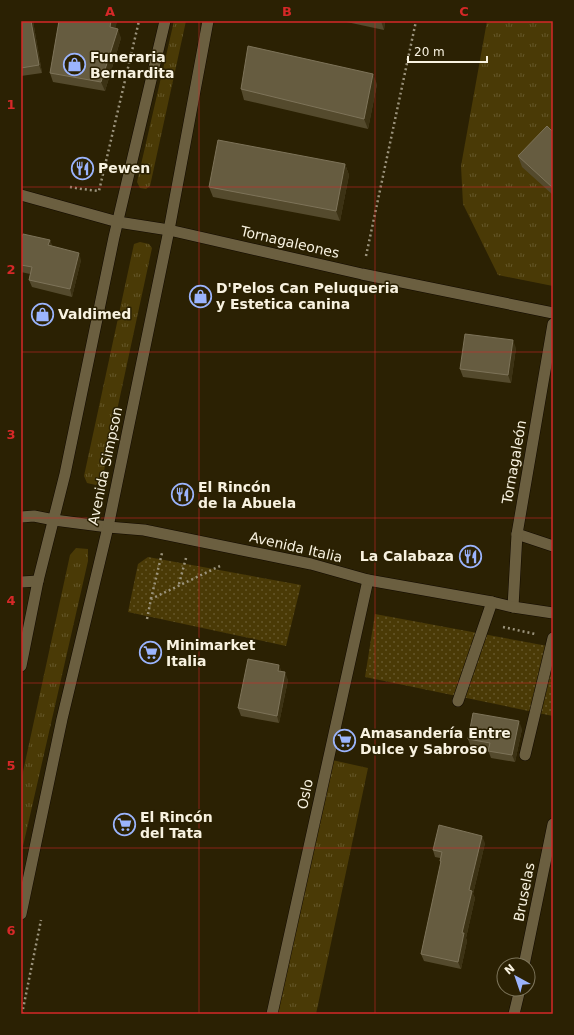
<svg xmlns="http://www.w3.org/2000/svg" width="574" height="1035" font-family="'DejaVu Sans',sans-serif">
<defs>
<pattern id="grass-tufts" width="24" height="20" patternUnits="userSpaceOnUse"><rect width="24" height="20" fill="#4a3a06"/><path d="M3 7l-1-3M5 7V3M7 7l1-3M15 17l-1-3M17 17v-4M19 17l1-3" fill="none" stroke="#65572a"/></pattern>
<pattern id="park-dots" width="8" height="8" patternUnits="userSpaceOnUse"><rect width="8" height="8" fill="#4a3a06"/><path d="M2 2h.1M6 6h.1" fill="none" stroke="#65572a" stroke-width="1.8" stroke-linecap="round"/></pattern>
</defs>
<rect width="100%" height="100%" fill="#2b2103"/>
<path fill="url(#grass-tufts)" d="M174,21H186L150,186L146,189L140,188L137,182Z
M487,21H553V286L498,275L463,204L461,166Z
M140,242L149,244L152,248L102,480L96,485L87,483L84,476L134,244Z
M76,548L88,549V561L21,855V781L70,555Z
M332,760L368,768L316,1014H275Z"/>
<path fill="url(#park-dots)" d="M148,557L301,585L286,646L128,612L138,564Z
M375,614L553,647V716L365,677Z"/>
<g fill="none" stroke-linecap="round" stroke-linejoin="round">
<defs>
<path id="service" d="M21,517L34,516L54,520
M517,534L553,546
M21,582L38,581
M458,701L492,602
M525,755L553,638"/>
<path id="minor" d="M21,195L118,222L169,230L362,274L553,313
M513,607L517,534L553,324
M524,965L553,824
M272,1014L368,580
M514,1014L520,989"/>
<path id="tertiary" d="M54,520L108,527L144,530L311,564L368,580L492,602L513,607L553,613"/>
<path id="secondary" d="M21,666L38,581L65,474L114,237L165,21
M21,914L62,719L108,527L169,230L208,21"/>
</defs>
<use href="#service" stroke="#120a00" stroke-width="12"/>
<use href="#minor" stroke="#120a00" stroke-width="12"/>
<use href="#tertiary" stroke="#120a00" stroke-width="12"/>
<use href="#secondary" stroke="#120a00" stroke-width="12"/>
<path stroke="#9b937c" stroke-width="2.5" stroke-dasharray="2 3" stroke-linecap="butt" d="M70,187L82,189L99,191L139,21
M366,256L416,21
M179,584L186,558
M151,599L162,553
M147,619L151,599L220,566
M503,627L535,634
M22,1014L41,920"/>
<use href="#service" stroke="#6b5f40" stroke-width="11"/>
<use href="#minor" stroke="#6b5f40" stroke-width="11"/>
<use href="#tertiary" stroke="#6b5f40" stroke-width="11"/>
<use href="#secondary" stroke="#6b5f40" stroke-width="11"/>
</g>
<path fill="#544a2d" d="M21,21H33L42,73L21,76Z
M59,21H117L115,28L121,38L105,91L53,82L50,73Z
M342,21H385L384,30Z
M377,84L368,129L244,100L241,89Z
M553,132V195L522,167L518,156Z
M345,164L349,175L340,221L213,197L209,187Z
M21,240H50L52,246L81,260L72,297L32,287L29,280L30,274L21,272Z
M516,348L511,383L463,377L460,369Z
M281,671L288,680L279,723L241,716L238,708Z
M522,729L515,762L491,758L488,750L471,747L468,739Z
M485,843L473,894L475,898L466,938L467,941L461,969L424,961L421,954L441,863L440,861V858L435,857L433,850Z"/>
<path fill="#3c3214" d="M31,21H33L42,73L39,65Z
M111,21H117L114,37L110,27Z
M381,21H385L384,30Z
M118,29L121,38L105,91L101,82Z
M373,74L377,84L368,129L364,119Z
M345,164L349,175L340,221L336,211Z
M50,240L53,248L48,245Z
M79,253L81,260L72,297L70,289Z
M513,340L516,348L511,383L508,375Z
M279,665L282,672L278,671Z
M285,672L288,680L279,723L277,716Z
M519,721L522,729L515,762L512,755Z
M482,836L485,843L473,894L475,898L466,938L467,941L461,969L458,962L469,890Z"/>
<path fill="#665c40" stroke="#7d7359" d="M21,21H31L39,65L21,68Z
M59,21H111L110,27L118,29L101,82L50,73Z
M248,46L373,74L364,119L241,89Z
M547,126L553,132V188L518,156Z
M218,140L345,164L336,211L209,187Z
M23,234L50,240L48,245L79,253L70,289L29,280L32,267L21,265V240Z
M465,334L513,340L508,375L460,369Z
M248,659L279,665L278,671L285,672L277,716L238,708Z
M473,713L519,721L512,755L488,751L490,743L468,739Z
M439,825L482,836L469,890L472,891L462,933H464L458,962L421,954L441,861H440L442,852L433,850Z"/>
<path fill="none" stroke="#d62828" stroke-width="1" stroke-opacity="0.55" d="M199,21V1014M375,21V1014M21,187H553M21,352H553M21,518H553M21,683H553M21,848H553"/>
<defs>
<symbol id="shop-ring" viewBox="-11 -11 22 22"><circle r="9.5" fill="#2b2103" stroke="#9bb4fd" stroke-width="1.5"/><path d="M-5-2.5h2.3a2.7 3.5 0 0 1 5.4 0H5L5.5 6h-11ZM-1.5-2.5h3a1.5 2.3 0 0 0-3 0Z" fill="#9bb4fd"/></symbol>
<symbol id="restaurant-ring" viewBox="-11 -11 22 22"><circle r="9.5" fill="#2b2103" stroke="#9bb4fd" stroke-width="1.5"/><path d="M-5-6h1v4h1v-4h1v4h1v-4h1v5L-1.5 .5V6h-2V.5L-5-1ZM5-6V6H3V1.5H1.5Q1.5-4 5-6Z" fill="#9bb4fd"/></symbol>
<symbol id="supermarket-ring" viewBox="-11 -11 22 22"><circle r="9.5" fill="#2b2103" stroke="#9bb4fd" stroke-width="1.5"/><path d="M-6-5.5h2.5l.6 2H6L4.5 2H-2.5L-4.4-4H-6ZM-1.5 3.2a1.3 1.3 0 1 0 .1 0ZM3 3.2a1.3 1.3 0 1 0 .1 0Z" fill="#9bb4fd"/></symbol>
</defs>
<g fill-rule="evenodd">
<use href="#shop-ring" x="62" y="52" width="25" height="25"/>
<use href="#restaurant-ring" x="70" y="156" width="25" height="25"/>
<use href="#shop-ring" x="188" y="284" width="25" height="25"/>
<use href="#shop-ring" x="30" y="302" width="25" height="25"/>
<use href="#restaurant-ring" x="170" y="482" width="25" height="25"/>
<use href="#restaurant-ring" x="458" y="544" width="25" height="25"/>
<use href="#supermarket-ring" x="138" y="640" width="25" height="25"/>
<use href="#supermarket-ring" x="332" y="728" width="25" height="25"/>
<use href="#supermarket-ring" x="112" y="812" width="25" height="25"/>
</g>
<g text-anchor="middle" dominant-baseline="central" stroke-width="3" stroke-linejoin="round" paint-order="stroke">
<g font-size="14" font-weight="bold" fill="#f8f2e0" stroke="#2b2103" text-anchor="start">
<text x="90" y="57">Funeraria<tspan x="90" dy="16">Bernardita</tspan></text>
<text x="98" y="168">Pewen</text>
<text x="216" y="288">D'Pelos Can Peluqueria<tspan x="216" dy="16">y Estetica canina</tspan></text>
<text x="58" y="314">Valdimed</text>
<text x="198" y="487">El Rincón<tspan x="198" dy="16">de la Abuela</tspan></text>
<text x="454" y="556" text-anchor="end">La Calabaza</text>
<text x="166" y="645">Minimarket<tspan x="166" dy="16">Italia</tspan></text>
<text x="360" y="733">Amasandería Entre<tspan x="360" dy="16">Dulce y Sabroso</tspan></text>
<text x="140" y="817">El Rincón<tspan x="140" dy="16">del Tata</tspan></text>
</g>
<g font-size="14" fill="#f8f2e0" stroke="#2b2103">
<text transform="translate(290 242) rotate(13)">Tornagaleones</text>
<text transform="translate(514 462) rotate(-80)">Tornagaleón</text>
<text transform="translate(105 466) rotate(-78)">Avenida Simpson</text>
<text transform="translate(296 547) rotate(13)">Avenida Italia</text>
<text transform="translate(305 794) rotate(-78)">Oslo</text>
<text transform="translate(524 892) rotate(-79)">Bruselas</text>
</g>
</g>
<rect width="574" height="1035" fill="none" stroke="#2b2103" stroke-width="44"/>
<g transform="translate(516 977) rotate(320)"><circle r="19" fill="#2b2103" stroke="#7d755b"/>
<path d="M0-3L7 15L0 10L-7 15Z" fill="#9bb4fd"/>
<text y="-6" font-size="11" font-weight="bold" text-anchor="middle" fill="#f8f2e0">N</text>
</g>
<path d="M408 56v6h79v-6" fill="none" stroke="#f8f2e0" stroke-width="2"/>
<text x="414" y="56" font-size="12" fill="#f8f2e0" stroke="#2b2103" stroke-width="3" paint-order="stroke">20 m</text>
<rect x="22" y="22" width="530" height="991" fill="none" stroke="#d62828" stroke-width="1.5"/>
<g font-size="13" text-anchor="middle" font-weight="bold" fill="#d62828">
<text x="110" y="16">A</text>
<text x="287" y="16">B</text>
<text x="464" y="16">C</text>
<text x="11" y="109">1</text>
<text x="11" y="274">2</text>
<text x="11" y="439">3</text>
<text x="11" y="605">4</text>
<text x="11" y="770">5</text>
<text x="11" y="935">6</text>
</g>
</svg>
